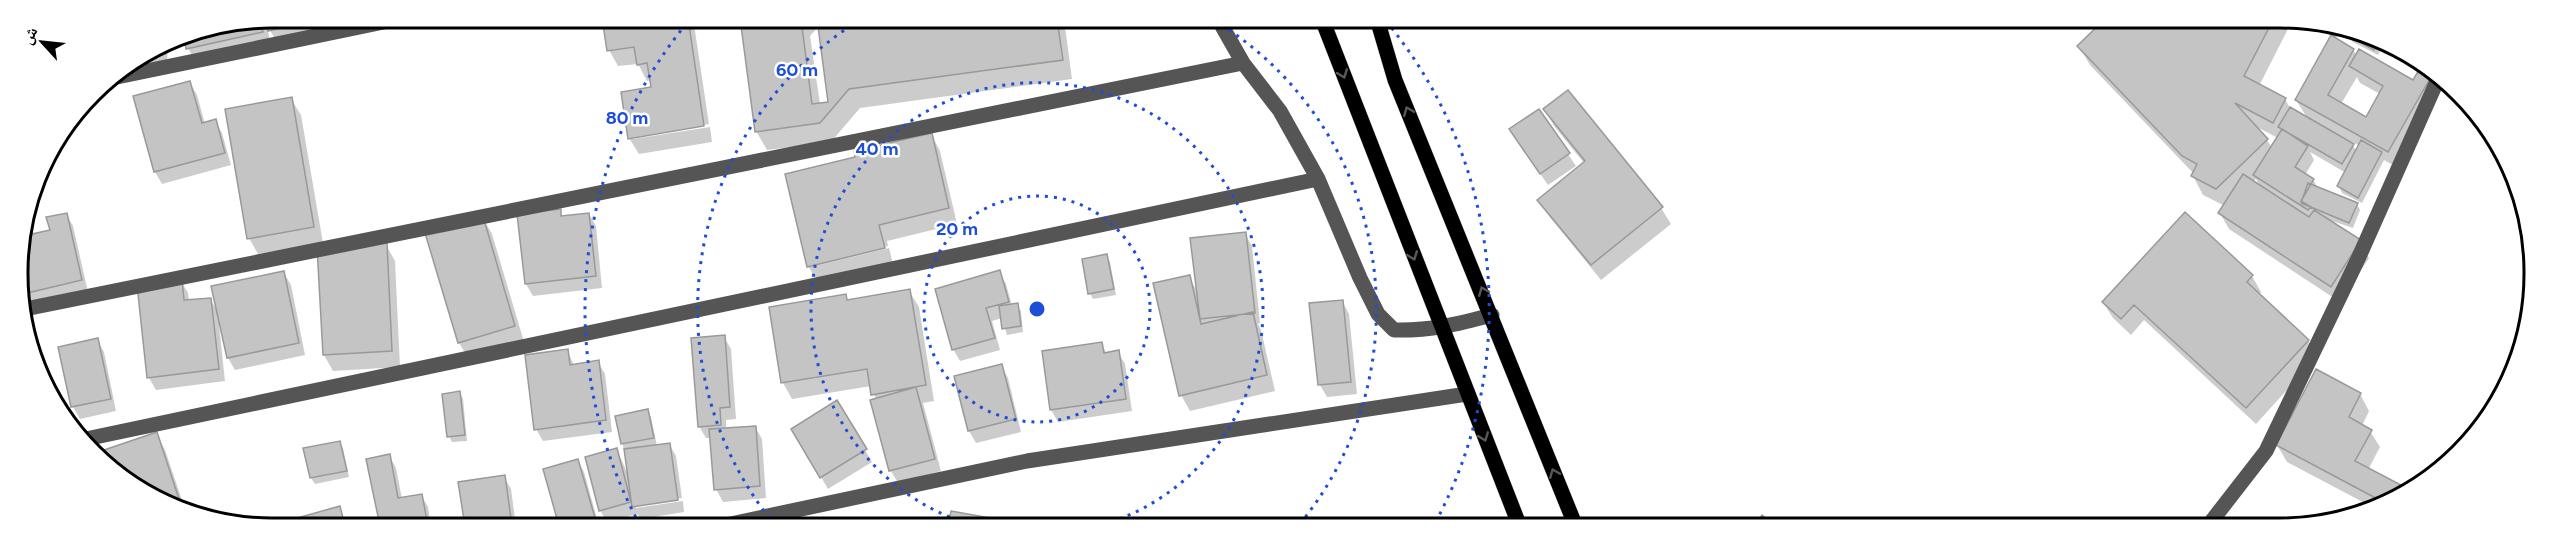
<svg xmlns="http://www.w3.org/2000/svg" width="2552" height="546" font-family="Figtree,'Noto Naskh Arabic',sans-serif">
<rect width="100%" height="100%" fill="#fff"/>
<path fill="#0003" fill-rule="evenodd" d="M273,18H360L362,28L279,46L267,25L271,48L197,64L188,48L185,35Z
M604,18H693L709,124L633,136V139L710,127L712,142L639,154L629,138L653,88L652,80L647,81L638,64L618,66L609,50Z
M741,18L814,19L818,27L810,36L820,104L829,103L818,19H909L910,25L931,22L934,19H1064L1072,79L860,108L831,142L767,150L756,131Z
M1066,19H1081L1067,21Z
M2106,20H2289L2291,23L2259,86L2285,99L2291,110L2308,119L2296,100L2332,37L2309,20L2342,30L2335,39L2353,50L2357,56L2414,82L2423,66L2444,85L2398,168L2384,160L2362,203L2342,193L2339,186L2346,173L2310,152L2314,160L2305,175L2313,180L2318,188L2357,204L2360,210L2353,228L2326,219L2360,241L2369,258L2340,302L2229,229L2220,213L2225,206L2203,195L2193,176L2194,174L2090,65L2079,46ZM2357,77L2360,83L2380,94L2367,119L2341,104ZM2255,126L2278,138L2272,148L2267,140ZM2350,141L2360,146L2357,152ZM2256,179L2261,188L2253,182Z
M2351,33L2384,44L2378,55L2353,42L2349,36Z
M168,42L167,65L137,63Z
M190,83L197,95L205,124L215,121L222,133L231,165L162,184L155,172Z
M291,99L301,115L323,243L258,254L249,238Z
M1545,110L1661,208L1671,224L1601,280L1549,216L1539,200L1584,163L1554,126Z
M1539,111L1576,166L1548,185L1518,142Z
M931,134L940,151L957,224L887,241L888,246L811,264V267L889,248L893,264L818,282L808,266L857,158Z
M560,211L563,217L589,214L596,226L602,288L533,296L526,284Z
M66,214L73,226L88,292L28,306L24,299L19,257L26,223L35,235L51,231Z
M482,217L492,234L524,342L469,359L459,343L427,234Z
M1245,234L1252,246L1260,323L1258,324L1261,330L1275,391L1190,411L1181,395L1189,277L1198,293Z
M386,245L395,261L400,367L333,371L324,355Z
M1106,256L1110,262L1116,295L1093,299L1090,293Z
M999,272L1006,284L1012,306L1017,305L1021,311L1023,332L1007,335L1002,318L992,321L1000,350L960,361L953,349Z
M284,273L291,285L305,355L235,370L228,358L221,325H219L225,381L156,390L149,378L138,286L181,281L188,293L189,301L210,299L218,312Z
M2252,276L2261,292L2259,295L2308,341L2317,357L2256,424L2144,320L2131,335L2113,318L2103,302Z
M909,291L919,307L934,401L923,403L941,471L898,483L891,471L872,401L876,400L871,386L792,399L783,383L845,296L848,301Z
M1342,301L1349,314L1357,394L1327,397L1320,385Z
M724,337L731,349L736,419L726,420V429L755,427L762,439L766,498L723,502L716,489L711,438H706L699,426Z
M97,340L104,352L116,411L80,419L73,407L60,348Z
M1101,344L1107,354L1118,352L1125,364L1132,411L1058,422L1051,410Z
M567,350L574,365L598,362L605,374L612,432L543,441L536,429Z
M1001,366L1008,378L1021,432L976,443L969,431L956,377Z
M460,393L463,399L467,441L452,442L449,436Z
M2360,394L2369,411L2362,426L2370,431L2380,447L2368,470L2400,486L2403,491L2376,509L2287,462L2277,445Z
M837,402L872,462L828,489L793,429Z
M647,411L651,417L657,446L669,444L676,456L682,498L636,505V508L683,501L684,512L641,519L637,514L607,522L600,510L617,450L626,470H628L617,417Z
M156,434L165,450L185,509L160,502Z
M339,442L343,448L349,477L315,484L311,478L305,449Z
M389,456L396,468L402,499L421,495L428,507L431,526H381Z
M577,460L584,472L599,526H560L545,470Z
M504,477L511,489L516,526H466L460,484Z
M339,508L348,526H293Z
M952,512L1001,521L1004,526H949Z"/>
<path fill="#c4c4c4" stroke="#999" stroke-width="1.5" d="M273,18H325L268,31L266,19Z
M602,18H688L704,126L628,139L621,92L651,87L647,63L637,65L634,47L607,51Z
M740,18L801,19L812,104L828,102L817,19H902L903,25L932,19H1057L1063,60L849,89L820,123L755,132Z
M2104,20H2273L2244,76L2286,98L2273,123L2235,103L2268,139L2216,189L2191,176L2197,164L2182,156L2077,46Z
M2312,20L2336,28L2332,34Z
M260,21L263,32L186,49L184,36Z
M2349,33L2378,43L2374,50L2348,36Z
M2331,35L2354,49L2328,95L2366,117L2383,86L2349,66L2359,49L2413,80L2422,65L2432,75L2388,152L2295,100Z
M190,81L202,123L216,119L225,153L154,172L133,96Z
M1568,90L1663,207L1591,265L1537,200L1585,161L1543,109Z
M292,97L314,227L247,239L225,109Z
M2290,107L2354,144L2342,164L2278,127Z
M1539,109L1570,153L1540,174L1509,129Z
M2282,129L2308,146L2295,167L2314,179L2301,201L2311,207L2308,210L2253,175Z
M932,133L949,208L879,225L885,248L807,267L785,174L855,157L854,151Z
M2361,140L2382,152L2358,198L2337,186Z
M2243,174L2309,217L2314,210L2361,240L2331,287L2218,213Z
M2308,183L2358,203L2349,223L2301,203Z
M561,209V216L589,213L596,276L525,284L517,214Z
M2185,212L2253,275L2247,282L2309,340L2246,408L2134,305L2121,319L2102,302Z
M67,213L82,280L23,294L19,257L27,222L29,221L32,234L50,230L46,217Z
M483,216L515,326L458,343L425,233Z
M1246,232L1255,313L1200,319L1190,238Z
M387,243L392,351L323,355L317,247Z
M1107,254L1114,289L1088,294L1082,259Z
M1000,270L1009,302L986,308L995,338L952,350L935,289Z
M284,271L299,343L227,358L211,286Z
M1190,275L1201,324L1253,312L1267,375L1179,396L1153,283Z
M182,279L184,300L211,298L219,369L147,378L137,285Z
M910,289L926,385L871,395L867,369L781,383L769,307L846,294L847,300Z
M1343,300L1351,382L1318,385L1309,303Z
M1018,303L1021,326L1002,329L999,306Z
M725,335L730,407L720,408L721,425L698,427L691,338Z
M98,338L111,399L71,407L58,347Z
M1102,342L1104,353L1119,350L1126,399L1050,410L1042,351Z
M568,349L570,365L599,360L606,420L534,430L525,355Z
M1002,364L1016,419L968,431L954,376Z
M2316,369L2361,393L2349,417L2372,430L2355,461L2401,485L2395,496L2385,503L2276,445Z
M916,387L935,459L889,471L870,400Z
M460,391L465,435L447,437L442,394Z
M837,400L867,449L820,478L791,429Z
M648,409L654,438L621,444L615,416Z
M756,426L760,486L714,490L709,429Z
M157,432L182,508L160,502L108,462L104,450Z
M340,441L347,471L310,478L303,448Z
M670,443L678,500L632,507L624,449Z
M617,448L631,502L599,511L585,457Z
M390,454L398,498L422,494L428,526H380L366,459Z
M578,459L595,518L559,526L543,469Z
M505,475L512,526H465L458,482Z
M340,506L345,526H292L290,520Z
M951,511L1002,520L1001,526H948Z
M1762,515L1777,527H1753Z
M1841,518L1853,527H1834Z
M269,520L271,526H248Z"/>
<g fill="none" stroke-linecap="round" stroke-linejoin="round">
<defs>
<path id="major" d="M1322,19L1520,527
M1377,19L1395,80L1576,527"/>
</defs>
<use href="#major" stroke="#dbdbdb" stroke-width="16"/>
<path stroke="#555" stroke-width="15" d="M1218,19L1243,63L1280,111L1318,179L1360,278L1378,314L1394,330C1430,331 1458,324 1492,315
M117,77L403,18
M25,309L1243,63
M81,440L1318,179
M721,526L1027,461L1467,394
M2207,527L2266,451L2358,259L2438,79"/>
<use href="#major" stroke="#000" stroke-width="15"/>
</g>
<defs><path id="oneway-chevron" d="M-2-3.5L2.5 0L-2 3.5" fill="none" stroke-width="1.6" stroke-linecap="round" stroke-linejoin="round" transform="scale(1.5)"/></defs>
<g stroke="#595959">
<use href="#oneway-chevron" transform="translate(1343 74) rotate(69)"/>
<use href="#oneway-chevron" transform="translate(1408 111) rotate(-112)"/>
<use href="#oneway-chevron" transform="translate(1413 256) rotate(69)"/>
<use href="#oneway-chevron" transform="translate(1483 291) rotate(-112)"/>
<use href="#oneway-chevron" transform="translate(1484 437) rotate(69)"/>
<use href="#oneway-chevron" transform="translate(1554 473) rotate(-112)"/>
</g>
<g fill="none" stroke="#1d4ed8" stroke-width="3" stroke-dasharray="3 6">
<circle cx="1037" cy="309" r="113"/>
<path d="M975 526A226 226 0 1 1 1099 526"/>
<path d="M775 525A339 339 0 0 1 860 20M1214 20A339 339 0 0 1 1299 525"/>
<path d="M640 525A452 452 0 0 1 691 18M1386 21A452 452 0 0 1 1434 525"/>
</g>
<path d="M0 0H2552V546H0ZM272 28H2280A244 244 0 0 1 2524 272V274A244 244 0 0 1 2280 518H272A244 244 0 0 1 28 274V272A244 244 0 0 1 272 28Z" fill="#fff" fill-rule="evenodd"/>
<path fill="none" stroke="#000" stroke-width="3" d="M272 28H2280A244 244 0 0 1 2524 272V274A244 244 0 0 1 2280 518H272A244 244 0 0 1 28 274V272A244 244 0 0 1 272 28Z"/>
<circle cx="1037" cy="309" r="9" fill="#1d4ed8" stroke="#fff" stroke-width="3"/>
<g font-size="18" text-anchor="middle" font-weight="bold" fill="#1d4ed8" stroke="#fff" stroke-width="5" stroke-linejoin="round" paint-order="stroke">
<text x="797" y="76">60 m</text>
<text x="627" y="124">80 m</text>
<text x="877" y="155">40 m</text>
<text x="957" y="235">20 m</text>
</g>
<g transform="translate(42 42) rotate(297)" stroke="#ffffff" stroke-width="4.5" paint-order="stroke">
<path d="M0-4.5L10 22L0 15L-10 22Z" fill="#000000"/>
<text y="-9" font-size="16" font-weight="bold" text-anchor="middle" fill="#000000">ش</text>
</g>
</svg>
